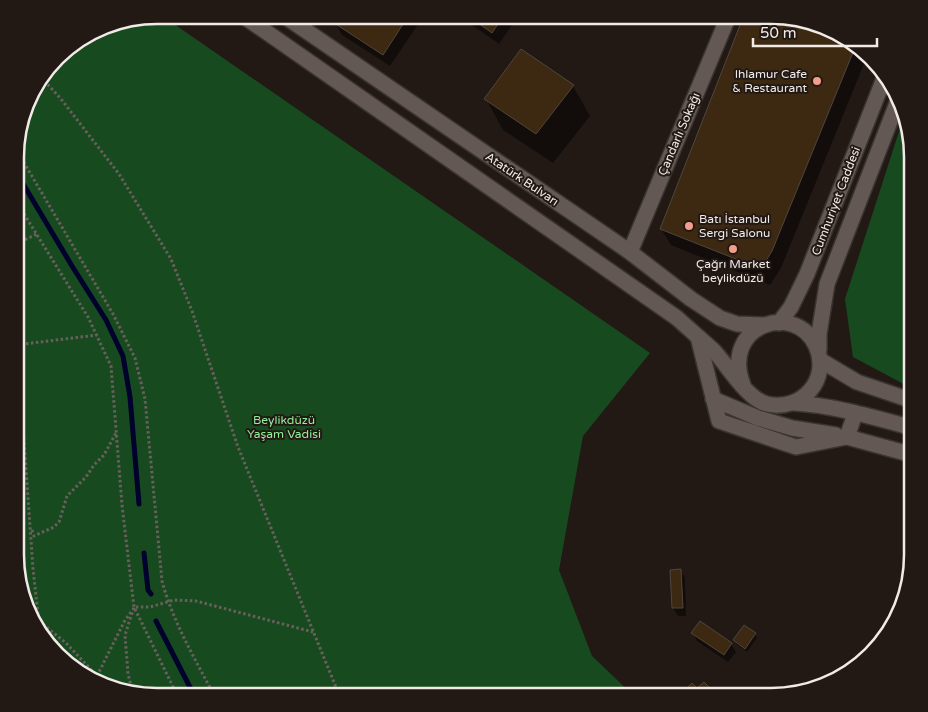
<svg xmlns="http://www.w3.org/2000/svg" width="928" height="712" font-family="'Varela Round',sans-serif">
<rect width="100%" height="100%" fill="#221915"/>
<path fill="#184a1f" d="M157,15H161L650,353L583,436L559,570L592,656L635,697H148L103,686L63,662L30,618L15,565L16,138L34,86L63,50L111,23Z
M904,116L913,156V389L853,357L845,299Z"/>
<path fill="#0007" d="M340,15H421L423,17L390,66L342,35L335,23Z
M458,15H519L499,44Z
M780,15L826,26L865,50L868,54L781,268L770,285L671,245L661,229Z
M573,86L590,116L553,163L503,130L486,99Z
M680,570L685,578L686,616H678L673,608Z
M693,633L731,644L736,652L728,662L697,641Z
M755,634L757,638L747,652L736,644L734,640Z"/>
<g fill="none" stroke-linecap="round" stroke-linejoin="round">
<path stroke="#00012d" stroke-width="5" d="M16,172L72,266L106,320L123,356L130,397L139,504
M144,553L148,590L151,594
M156,621L195,697"/>
</g>
<path fill="#3d2911" stroke="#4e463e" d="M339,15H409L383,55L334,23Z
M467,15H504L492,33Z
M744,15H780L826,26L856,45L772,251L761,269L660,229Z
M521,49L574,85L536,134L484,99Z
M681,569L683,608H672L670,570Z
M700,621L732,643L724,655L691,633Z
M744,625L756,633L745,649L733,640Z
M704,682L719,697H684L681,694L692,683L697,688Z"/>
<g fill="none" stroke-linecap="round" stroke-linejoin="round">
<defs>
<path id="street" d="M630,252L729,15
M698,337L719,421L796,447L847,437
M713,399L758,418L792,428L836,435
M855,414L847,437L913,455"/>
<path id="secondary" d="M242,15L677,318C689,329 702,340 714,351C728,366 747,399 767,404C802,412 831,379 816,346C796,301 720,324 743,385
M283,15L630,252L691,299L720,318L737,324L766,325
M779,323L791,307L807,274L885,76
M819,350V334L827,284L899,98
M820,360L857,382L913,401
M794,403C832,405 876,418 913,428"/>
</defs>
<use href="#street" stroke="#393331" stroke-width="18"/>
<use href="#secondary" stroke="#393331" stroke-width="18"/>
<path stroke="#68605c" stroke-width="3" stroke-dasharray="2.5 2.5" stroke-linecap="butt" d="M41,77L61,99L119,174L171,259L192,311L238,447L340,697
M16,149L113,314L135,358L145,399L162,581C173,622 195,659 215,697
M16,201L88,317L111,366L122,505L134,607L178,697
M16,244L37,234
M16,345L97,335
M16,378L23,426L33,569L40,632
M32,530L34,536L54,527L59,522L67,496L86,477L94,465L104,455L116,433
M26,606L39,621L66,643L97,676L100,685
M97,676L124,622L131,612
M133,693L128,674L125,635L134,607H150L174,600L196,601L313,632"/>
<use href="#street" stroke="#635853" stroke-width="15"/>
<use href="#secondary" stroke="#635853" stroke-width="15"/>
</g>
<g fill="#f49d8c" stroke="#221915" stroke-width="2">
<circle cx="817" cy="81" r="5"/>
<circle cx="689" cy="226" r="5"/>
<circle cx="733" cy="249" r="5"/>
</g>
<g text-anchor="middle" dominant-baseline="central" stroke-width="4" stroke-linejoin="round" paint-order="stroke">
<g font-size="12" fill="#f1eae7" stroke="#221915" text-anchor="end">
<text x="807" y="74">Ihlamur Cafe<tspan x="807" dy="14">&amp; Restaurant</tspan></text>
<text x="699" y="219" text-anchor="start">Batı İstanbul<tspan x="699" dy="14">Sergi Salonu</tspan></text>
<text x="733" y="264" text-anchor="middle">Çağrı Market<tspan x="733" dy="14">beylikdüzü</tspan></text>
</g>
<g font-size="12" fill="#f1eae7" stroke="#221915">
<text transform="translate(679 134) rotate(-67)">Çandarlı Sokağı</text>
<text transform="translate(522 179) rotate(34)">Atatürk Bulvarı</text>
<text transform="translate(836 201) rotate(-69)">Cumhuriyet Caddesi</text>
</g>
<g font-size="12" fill="#91ef99" stroke="#221915">
<text x="284" y="420">Beylikdüzü<tspan x="284" dy="14">Yaşam Vadisi</tspan></text>
</g>
</g>
<path d="M0 0H928V712H0ZM157 24H771A133 133 0 0 1 904 157V555A133 133 0 0 1 771 688H157A133 133 0 0 1 24 555V157A133 133 0 0 1 157 24Z" fill="#221915" fill-rule="evenodd"/>
<path fill="none" stroke="#f1eae7" stroke-width="2.5" d="M157 24H771A133 133 0 0 1 904 157V555A133 133 0 0 1 771 688H157A133 133 0 0 1 24 555V157A133 133 0 0 1 157 24Z"/>
<path d="M753 38v8h124v-8" fill="none" stroke="#f1eae7" stroke-width="2.5"/>
<text x="760" y="38" font-size="15" fill="#f1eae7" stroke="#221915" stroke-width="4" paint-order="stroke">50 m</text>
</svg>
